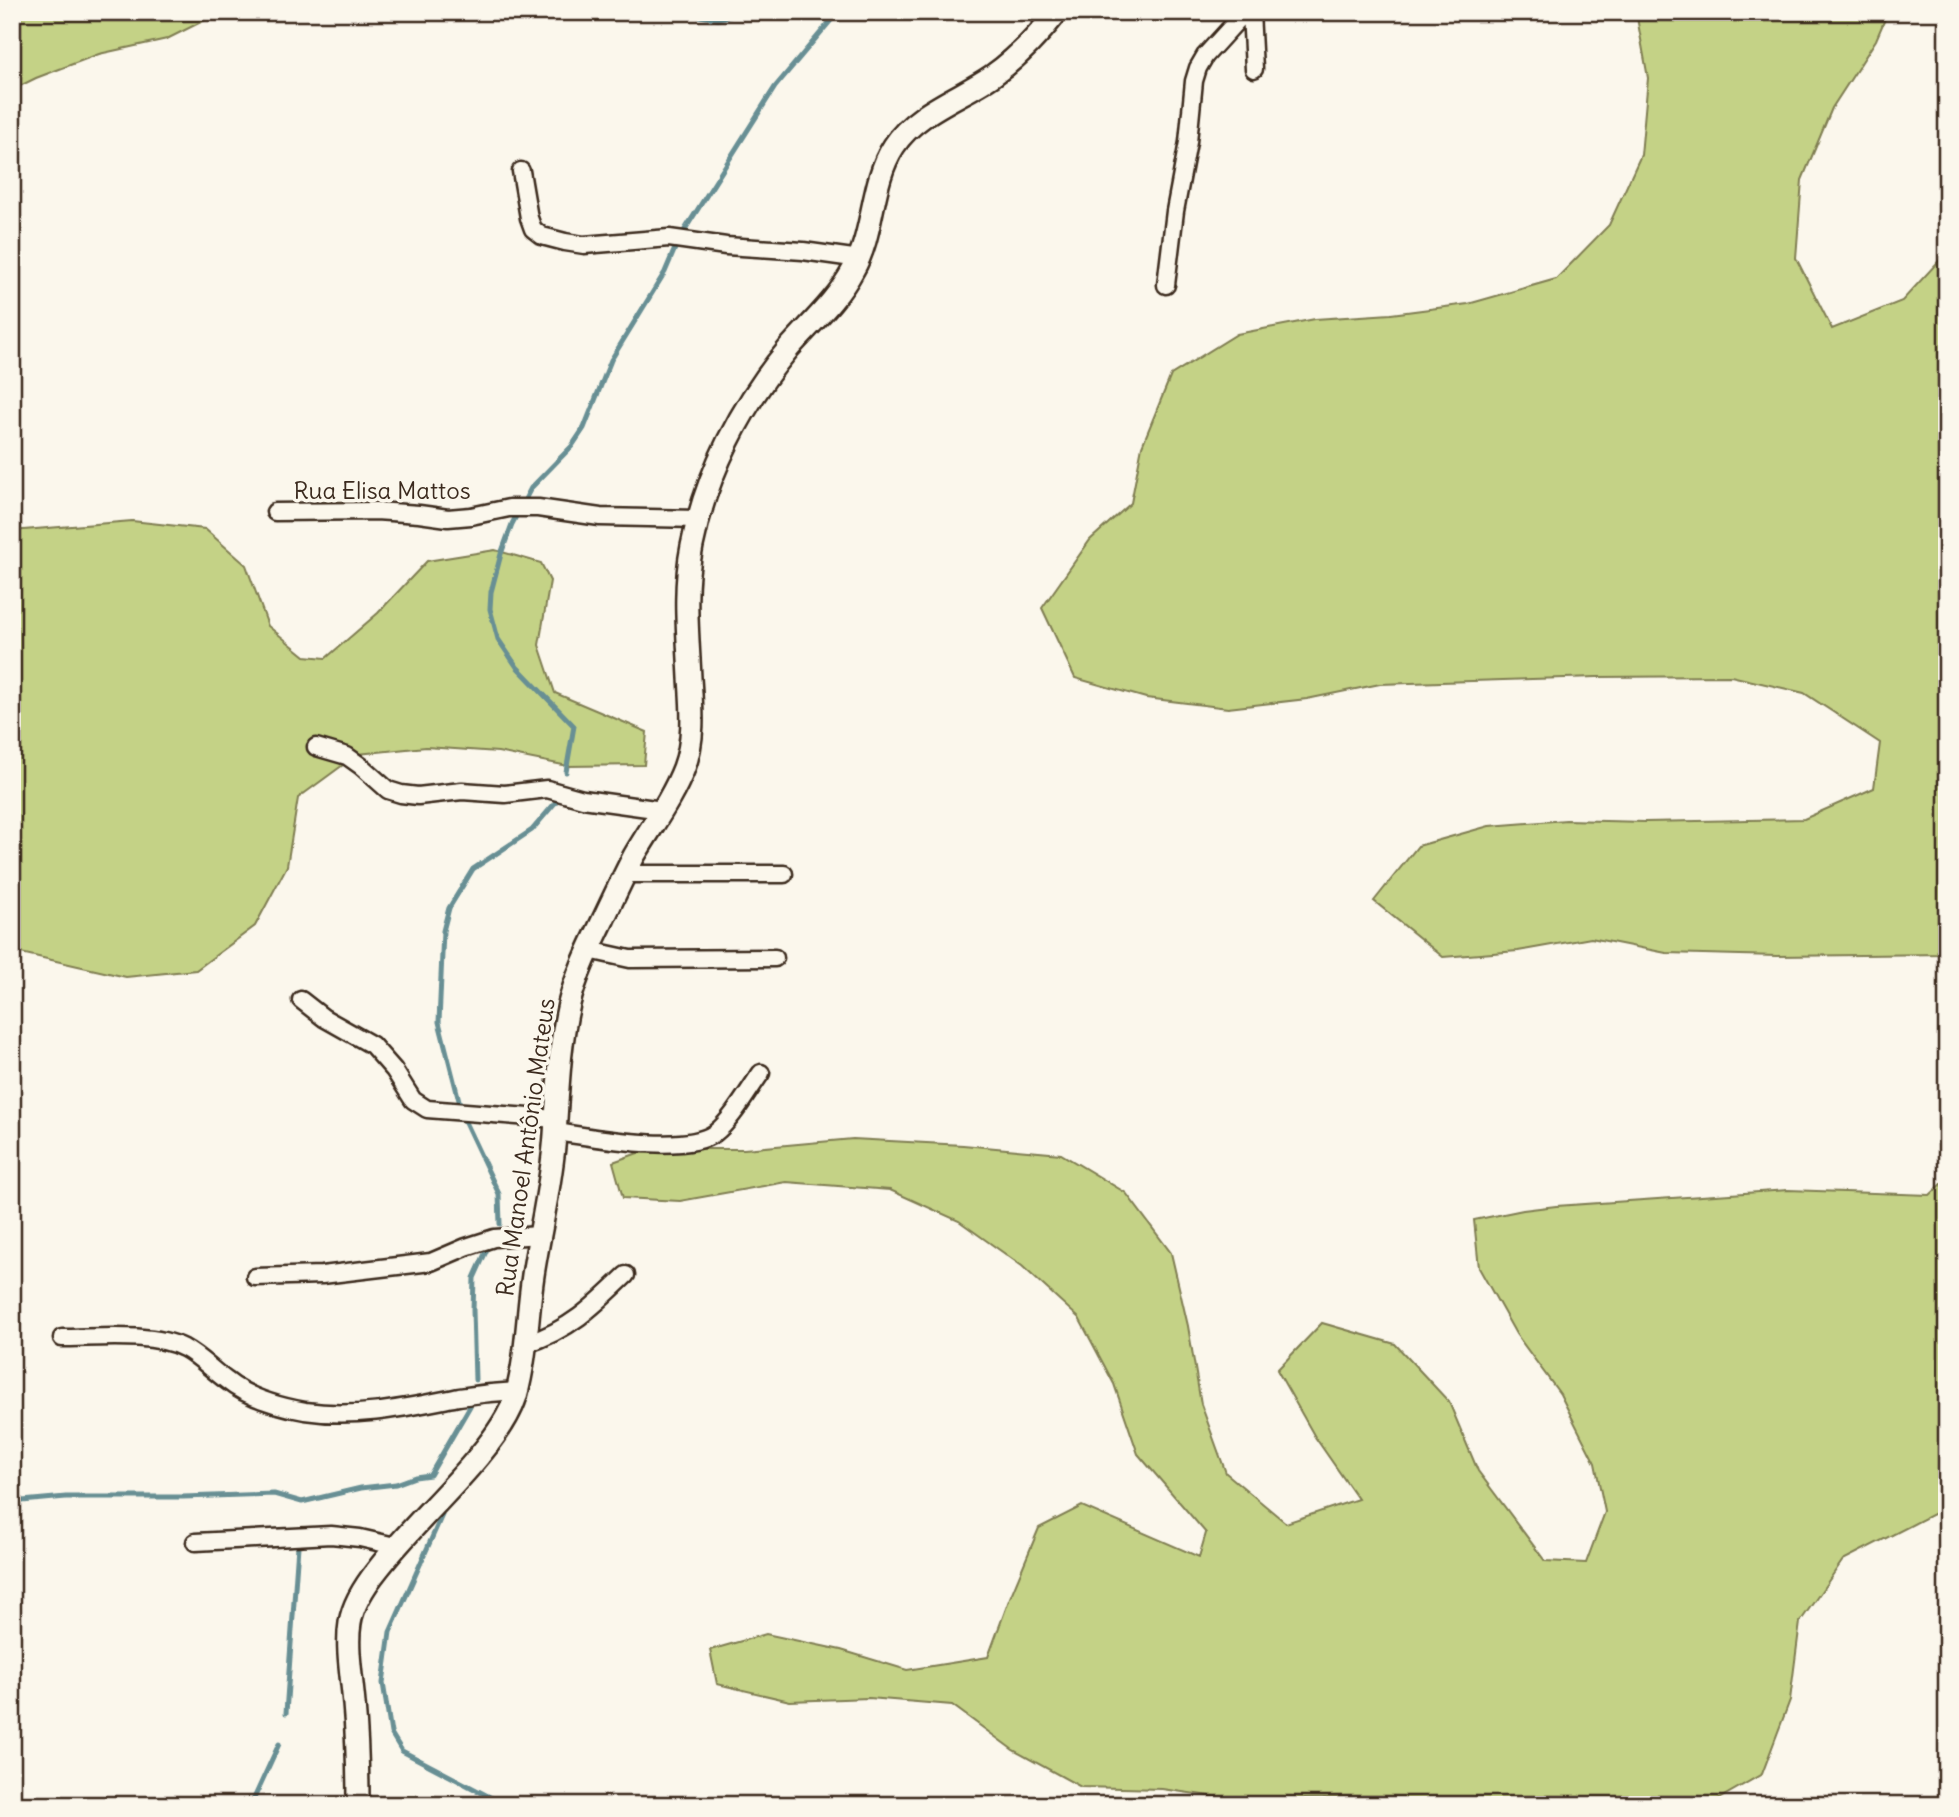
<svg xmlns="http://www.w3.org/2000/svg" width="1959" height="1817" font-family="Delius,sans-serif">
<rect width="100%" height="100%" fill="#fbf7ec"/>
<filter id="ink" filterUnits="userSpaceOnUse"><feTurbulence type="fractalNoise" baseFrequency=".0143" numOctaves="2"/><feDisplacementMap in="SourceGraphic" scale="14" xChannelSelector="R" yChannelSelector="G"/><feConvolveMatrix kernelMatrix="1 2 1 2 8 2 1 2 1" color-interpolation-filters="sRGB"/></filter>
<g filter="url(#ink)">
<path fill="#c4d286" stroke="#807e52" stroke-width="2" d="M12,12H216L215,15L167,39L99,54L36,78L12,90Z
M1636,12H1888L1876,40L1832,108L1802,180L1796,258L1832,329L1902,301L1947,252V954L1777,956L1666,953L1591,938L1518,951L1443,957L1374,901L1418,846L1489,826L1566,820L1645,822L1804,819L1874,788L1880,743L1804,693L1731,676L1597,677L1380,684L1307,699L1228,708L1146,698L1075,678L1042,608L1090,540L1131,503L1142,446L1171,375L1237,334L1315,319L1391,314L1468,304L1556,279L1609,225L1641,155L1648,78Z
M132,521L205,529L246,565L268,626L305,656L326,658L378,613L427,561L495,550L541,563L550,581L539,645L555,693L647,732L644,765L568,766L498,752L426,747L358,754L298,798L287,866L255,926L196,970L126,977L12,951V531Z
M853,1139L963,1145L1061,1154L1126,1193L1171,1253L1188,1326L1201,1404L1226,1473L1286,1523L1358,1499L1315,1437L1277,1370L1322,1323L1395,1344L1449,1402L1478,1471L1545,1561L1586,1563L1605,1512L1595,1463L1560,1394L1516,1334L1479,1268L1474,1220L1523,1210L1556,1206L1788,1190L1930,1195L1947,1179V1507L1843,1560L1800,1622L1790,1700L1762,1774L1708,1805H1577L1359,1798L1237,1800L1162,1789L1081,1787L1013,1750L952,1705L869,1698L790,1701L717,1684L710,1650L766,1634L841,1650L907,1670L988,1657L1009,1600L1039,1528L1082,1506L1199,1557L1206,1533L1138,1454L1114,1384L1079,1318L1022,1266L959,1221L890,1190L786,1182L680,1201L623,1198L613,1162L649,1149H744Z"/>
<g fill="none" stroke-linecap="round" stroke-linejoin="round">
<path stroke="#678f94" stroke-width="5" d="M675,12L718,19L745,12
M566,772L574,726L517,667L498,639L490,609L491,592L501,554L512,524L531,488L572,446L584,428L611,360L665,272L679,239L775,87L838,12
M500,1224L499,1194L464,1120L439,1022L443,931L449,908L473,869L532,830L555,803
M475,1380L473,1310L474,1278L488,1247
M12,1506L22,1501L66,1497H183L274,1494L302,1502L361,1488L396,1484L415,1477L430,1475L470,1406
M442,1515L390,1632L383,1683L391,1733L402,1751L505,1805
M286,1713L298,1546
M251,1805L279,1744"/>
<defs>
<path id="minor" d="M1251,12L1254,69
M521,171L529,218L533,229L542,236L565,242L584,245L669,238L726,246L803,251L860,259
M1166,285L1175,211L1188,142L1194,81L1198,68L1205,56L1245,12
M275,512L376,511L419,514L448,518L471,516L509,508H538L600,517L698,519
M316,747L347,756L361,766L388,790L401,794L418,796L462,791L505,794L547,789L583,799L662,810
M625,874H784
M589,950L630,959L775,958
M301,1000L324,1018L372,1045L394,1070L413,1100L427,1109L556,1119
M556,1132C593,1137 685,1155 715,1133C732,1120 748,1091 761,1073
M255,1277L322,1275L431,1262L466,1247L494,1238L540,1235
M62,1338C97,1338 152,1332 184,1348C199,1356 212,1370 226,1380C248,1398 277,1406 305,1411C357,1419 408,1407 459,1397C478,1394 497,1392 517,1391
M526,1344C570,1330 594,1306 626,1275
M195,1542L331,1535L360,1538L395,1546"/>
<path id="tertiary" d="M358,1805C358,1771 357,1737 354,1704C352,1679 346,1647 350,1623C353,1603 366,1584 378,1569C409,1529 447,1495 479,1456C494,1438 509,1418 516,1396C527,1356 527,1316 533,1275C540,1229 552,1182 555,1135C558,1092 559,1047 569,1004C576,975 590,947 603,920C613,899 623,877 634,856C651,827 672,799 684,768C695,738 692,709 690,678C688,634 683,590 692,546C706,474 742,404 789,348C811,323 837,300 853,270C875,232 870,183 894,146C916,112 960,98 992,76C1018,58 1038,36 1057,12"/>
</defs>
<use href="#minor" stroke="#3b2a1e" stroke-width="21"/>
<use href="#tertiary" stroke="#3b2a1e" stroke-width="26"/>
<path stroke="#3b2a1e" stroke-width="3.5" stroke-dasharray="2 5" stroke-linecap="butt" d="M1945,1805L1947,1803"/>
<use href="#minor" stroke="#fbf7ec" stroke-width="16"/>
<use href="#tertiary" stroke="#fbf7ec" stroke-width="21"/>
</g>
</g>
<g text-anchor="middle" dominant-baseline="central" stroke-width="7" stroke-linejoin="round" paint-order="stroke">
<g font-size="24" fill="#3b2a1e" stroke="#fbf7ec">
<text x="382" y="490">Rua Elisa Mattos</text>
<text transform="translate(525 1147) rotate(-82)">Rua Manoel Antônio Mateus</text>
</g>
</g>
<rect width="1959" height="1817" fill="none" stroke="#fbf7ec" stroke-width="42"/>
<rect x="21" y="21" width="1917" height="1775" fill="none" stroke="#3b2a1e" stroke-width="2.5" filter="url(#ink)"/>
</svg>
